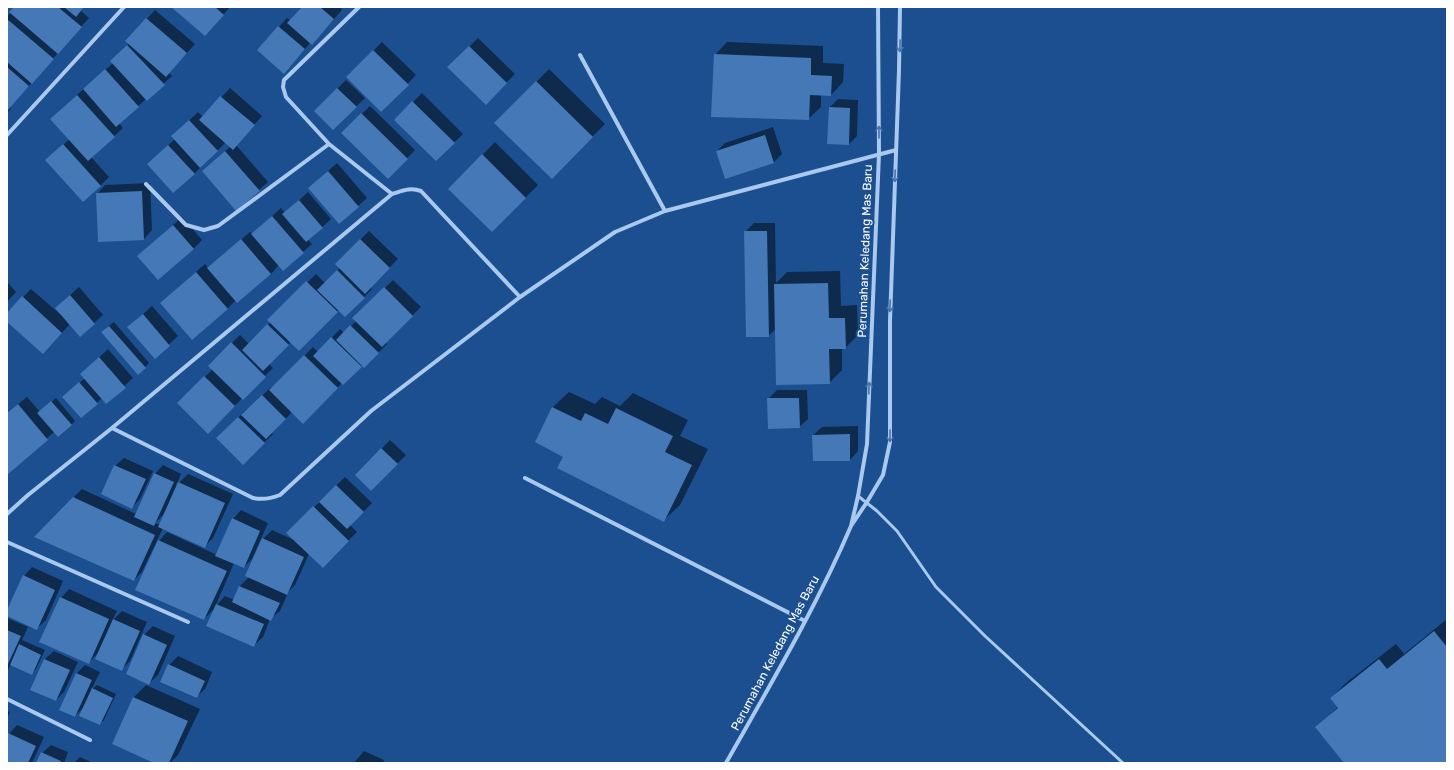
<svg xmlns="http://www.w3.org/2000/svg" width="1454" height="770" font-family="Rubik,sans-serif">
<rect width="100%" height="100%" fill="#1b4f8f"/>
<path fill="#0007" fill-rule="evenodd" d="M15,7H84L81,11L89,18L10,107L11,109L7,113V17Z
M172,7H230L213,27Z
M303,7H342L341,9L342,10L320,35L311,42L292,64L258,50L287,18L291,21Z
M155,10L195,44L169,73L172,76L119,123L123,128L91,157L109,177L100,186L55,152L70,139L60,110L113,63L120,53L129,43L127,41Z
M478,38L515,74L486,103L449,67Z
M382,42L416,75L381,111L347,77Z
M727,42L823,46V63L844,64L843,82L831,95L821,94V107L808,119L715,55Z
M549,69L605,124L552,177L496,123Z
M346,80L365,98L333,129L315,111Z
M230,88L262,116L236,145L268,182L259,190L203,171L231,146L226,142L194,174L148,164L175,139L181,128L198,112L203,117Z
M422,93L463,134L436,160L395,120Z
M838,99L858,100L857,136L849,144L830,107Z
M370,106L415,150L388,178L342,133Z
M773,127L782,154L773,163L717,151L725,143Z
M495,142L538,185L492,231L449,189Z
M337,163L367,198L339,223L318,180Z
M150,183L152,230L144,239L97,194L105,185Z
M308,192L331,219L308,240L312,244L303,252L279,265L271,274L236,300L227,309L161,303L205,264L208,268L250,232L253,234L281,208L285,213Z
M182,217L202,240L193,249L138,256Z
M754,223H775L776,283L787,272L840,271L841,306L857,305L858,335L845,348H842V370L829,383L776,329L768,336L745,232Z
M369,231L398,259L370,287L372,289L345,316L339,310L299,350L291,342L269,364L273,368L208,432L178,403L213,369L209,366L240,335L249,344L271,322L269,320L316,274L325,283L340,268L336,264Z
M393,280L421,307L385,342L387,344L364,367L363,365L343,384L342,383L303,422L292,412L272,433L273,434L243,463L218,438L247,409L248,410L271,387L272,389L313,347L318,352L340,329L344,333L356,321L354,318Z
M7,282L16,292L7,302Z
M79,287L103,315L80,335L70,324L51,345L7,321V314L31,289L61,315L62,314L56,308Z
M152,306L178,336L155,357L129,327Z
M114,322L149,363L145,367L106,328Z
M108,349L133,378L106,403L102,398L81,417L68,393L85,378L90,366Z
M777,390H807L808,419L799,427L768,399Z
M569,392L595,404L602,397L620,406L633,393L688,420L680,436L708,449L680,505L664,520L564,456L553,407Z
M27,397L40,412L56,398L75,421L71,425L54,432L7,473V413Z
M858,426V451L850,460L813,435L822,427Z
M390,440L406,455L371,490L356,475Z
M124,458L153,471L140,499L132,507L115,466Z
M163,465L181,474L176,486L188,474L233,494L213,538L205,546L163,528L142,572L134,580L74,497L82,489L136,514L155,474ZM165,513L160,525L155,523Z
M345,477L372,503L350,525L357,532L322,567L309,554L295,585L286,594L287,595L280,611L270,619L263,637L254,645L215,608L204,619L159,541L167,532L217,555L233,519L241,510L268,523L252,559L244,567L234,563L215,607L225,596L234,600L240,586L249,577L263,539L272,530L296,541L288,533Z
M32,567L63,581L46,620L37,628L7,615L24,576Z
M69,589L117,611L112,621L122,611L147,622L130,661L122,669L99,652L89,662L61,598Z
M7,618L28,627L22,640L45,650L36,669L32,673L11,664L7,672Z
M1447,619V763H1346L1317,727L1338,707L1331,698L1347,682L1396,644L1404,654Z
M153,626L175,636L158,675L149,683L144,635Z
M54,651L78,662L64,692L56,700L32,689L45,659Z
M178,656L212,672L205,689L196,697L169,665Z
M85,665L100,672L91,690L97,685L116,694L104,720L100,724L84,707L75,716L60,710L77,673Z
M146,685L200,709L178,755L170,763H156L113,744L134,697Z
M7,711L10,712L7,718Z
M17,725L44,737L32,763H7V738L9,734Z
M51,745L68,752L64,763H38L42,753Z
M364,751L384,760L383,763H354Z
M80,757L93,763H74Z"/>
<path fill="#4478b7" d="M14,7H58L82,27L58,54L9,12Z
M64,7H84L76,17Z
M171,7H215L224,15L205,36Z
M302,7H320L334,19L312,45L287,23Z
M146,18L187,53L166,77L125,41Z
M7,19L54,59L32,84L7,62Z
M278,26L305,49L284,74L257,50Z
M127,45L165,85L147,101L110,61Z
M469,46L507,83L486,105L447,67Z
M373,50L409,85L381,112L346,77Z
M714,54L811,58V75L832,76L831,96L810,95L809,120L711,117Z
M7,67L29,86L8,110L7,109Z
M105,69L139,107L116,127L83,89Z
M536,81L593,137L552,179L494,123Z
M337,88L357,107L333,130L314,111Z
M77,95L115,137L88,161L50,119Z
M220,96L255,125L233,150L199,120Z
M412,101L455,143L436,161L394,120Z
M829,107L850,108L849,145L827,144Z
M361,113L408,159L388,179L341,133Z
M189,120L218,151L200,168L171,136Z
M765,135L774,163L725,179L716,151Z
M63,144L101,186L83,202L45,160Z
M168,145L195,174L173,193L147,164Z
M225,151L260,191L236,211L202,171Z
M482,154L526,198L492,232L448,189Z
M328,171L359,207L339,224L308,188Z
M142,191L144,240L98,242L96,193Z
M299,200L323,228L306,242L282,214Z
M272,216L304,253L283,271L251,234Z
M173,225L194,249L158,280L137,256Z
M744,231H767L769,337H746Z
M241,239L271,274L237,303L207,268Z
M360,239L390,268L365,294L335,264Z
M337,270L365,298L345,317L317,290Z
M196,272L228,309L192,340L160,303Z
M306,281L338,312L299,351L267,320Z
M828,283L829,318H845L846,349H829L830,384L776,385L774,284Z
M384,287L413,316L382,347L352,318Z
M70,295L95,324L80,337L55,308Z
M22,296L62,333L43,354L7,322V313Z
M143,314L170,346L155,359L127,327Z
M267,324L289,345L263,371L242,350Z
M350,325L379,353L364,368L336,340Z
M109,326L146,368L138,375L101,332Z
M331,337L362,367L343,385L313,356Z
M231,342L266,377L243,400L208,366Z
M304,355L338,388L303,424L269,390Z
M99,357L126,388L106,404L80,374Z
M204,376L235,406L208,434L177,403Z
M79,382L98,404L81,418L62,397Z
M262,395L286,419L266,439L241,415Z
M767,398H799L800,428L768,429Z
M51,401L72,425L58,437L37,413Z
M18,404L48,440L7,475V413Z
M552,407L581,421L585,413L608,424L616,408L673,436L665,452L692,465L664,522L557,468L563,457L535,442Z
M238,417L265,443L243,465L216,438Z
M850,434V461H813L812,435Z
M381,448L398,464L371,491L355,475Z
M114,465L146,479L132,509L101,494Z
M154,473L174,482L154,526L134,517Z
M178,482L225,503L205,548L158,527Z
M336,485L364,512L347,529L319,502Z
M73,497L155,535L134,581L34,537Z
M313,506L349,541L323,568L286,533Z
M232,518L260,531L244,568L215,556Z
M262,538L304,557L287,595L245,576Z
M158,540L227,571L204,620L135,590Z
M23,575L55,590L37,630L7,616V610Z
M239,586L280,603L271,621L232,602Z
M60,597L109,619L89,664L39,642Z
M216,604L264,624L254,647L206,626Z
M113,619L140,631L122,671L95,659Z
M7,630L21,636L7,666Z
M1434,631L1447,647V763H1344L1315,727L1338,708L1330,698L1379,659L1387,669Z
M143,634L167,645L149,685L126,674Z
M19,644L41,655L32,675L10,665Z
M44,659L70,670L56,701L30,690Z
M168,664L205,681L197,698L160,682Z
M76,673L92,680L75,717L59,710Z
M92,688L113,698L100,725L79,716Z
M133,697L188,721L169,763H154L112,744Z
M8,733L36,746L28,763H7Z
M41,752L61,761L60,763H36Z"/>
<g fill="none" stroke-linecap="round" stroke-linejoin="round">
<path stroke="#a9c9ee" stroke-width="3" d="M858,496L877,511L897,531L936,587L985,636L1123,763"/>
<path stroke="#a9c9ee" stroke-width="4" d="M878,7L879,154L867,444L858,496L851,526L867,502L883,475L890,442V321L899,70L900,7
M580,55L665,211
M7,135L124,7
M329,144L286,97L283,87L284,80L359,7
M392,194C402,191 410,187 421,191L520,297
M112,428L253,498C263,500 270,499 280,495L371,411L520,297L615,232L665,211L896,150
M525,478L805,621
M7,514L28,495L112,428L392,194L329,144L218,226L204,230L186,225L146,184
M7,542L188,622
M7,699L90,740
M726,763C770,685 816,608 851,526"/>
</g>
<defs><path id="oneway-shaft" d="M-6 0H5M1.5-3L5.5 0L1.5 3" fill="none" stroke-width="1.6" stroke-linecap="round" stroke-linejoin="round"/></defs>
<g stroke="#4674ac">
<use href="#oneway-shaft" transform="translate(900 46) rotate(91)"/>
<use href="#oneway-shaft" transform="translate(879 132) rotate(-90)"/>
<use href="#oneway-shaft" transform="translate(895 176) rotate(92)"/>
<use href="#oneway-shaft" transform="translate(890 306) rotate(92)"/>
<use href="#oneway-shaft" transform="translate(869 388) rotate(-88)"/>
<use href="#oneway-shaft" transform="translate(890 436) rotate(91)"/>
</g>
<g text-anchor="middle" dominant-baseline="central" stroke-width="4" stroke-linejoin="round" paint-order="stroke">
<g font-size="12" fill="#fff" stroke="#1b4f8f">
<text transform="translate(865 251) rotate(-88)">Perumahan Keledang Mas Baru</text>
<text transform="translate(775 653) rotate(-62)">Perumahan Keledang Mas Baru</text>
</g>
</g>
<rect width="1454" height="770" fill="none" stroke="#ffffff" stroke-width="16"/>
</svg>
